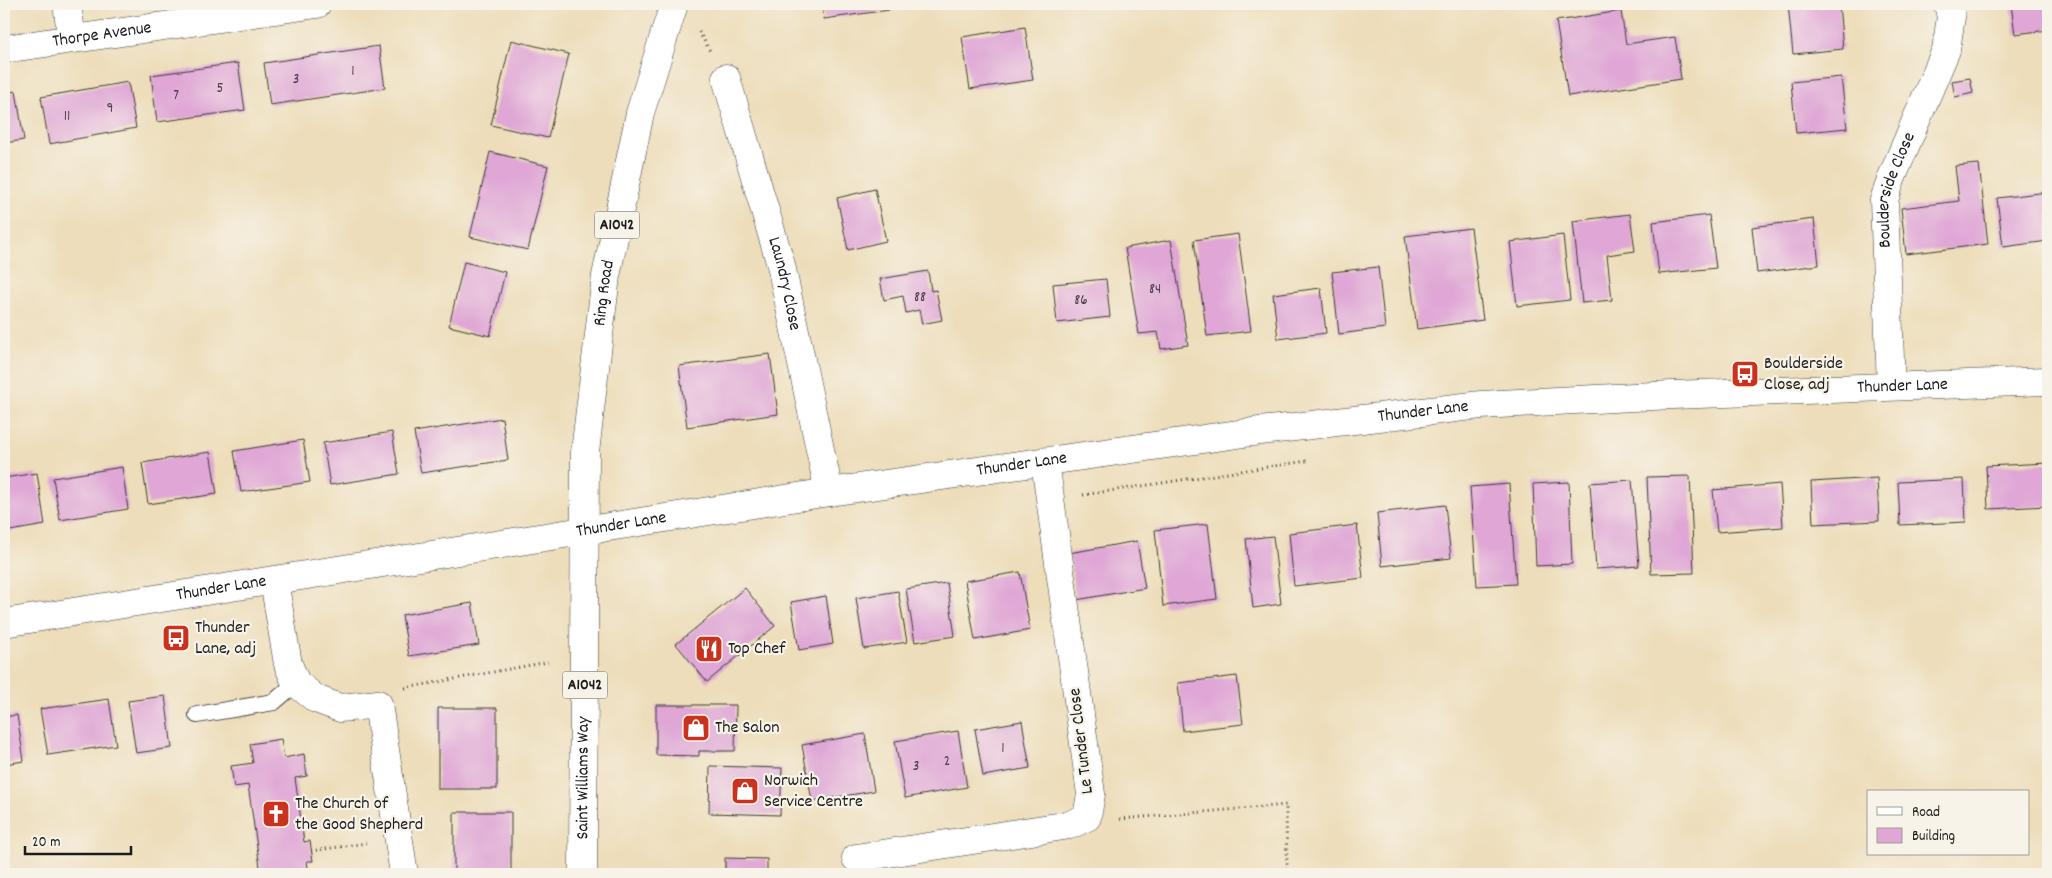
<svg xmlns="http://www.w3.org/2000/svg" width="2052" height="878" font-family="Dekko,sans-serif">
<rect width="100%" height="100%" fill="#f7f3e8"/>
<filter id="ink" filterUnits="userSpaceOnUse"><feTurbulence type="fractalNoise" baseFrequency=".02" numOctaves="2"/><feDisplacementMap in="SourceGraphic" scale="10" xChannelSelector="R" yChannelSelector="G"/><feConvolveMatrix kernelMatrix="1 2 1 2 8 2 1 2 1" color-interpolation-filters="sRGB"/></filter>
<filter id="wash" filterUnits="userSpaceOnUse"><feTurbulence type="fractalNoise" baseFrequency=".0096" numOctaves="4" result="noise"/><feDisplacementMap in="SourceGraphic" scale="20" xChannelSelector="R" yChannelSelector="G"/><feGaussianBlur stdDeviation="1.12" result="paint"/><feColorMatrix in="noise" values="0 0 0 0 0 0 0 0 0 0 0 0 0 0 0 0 0 1.4 0 .05"/><feComposite in="paint" operator="in"/></filter>
<g filter="url(#wash)">
<rect width="100%" height="100%" fill="#edddba"/>
<g id="blocks">
<path fill="#dfa6d6" d="M822,4H888L889,10L824,19Z
M1788,4H1839L1843,49L1793,54Z
M2011,4H2048V30L2015,34Z
M1621,11L1626,44L1675,37L1681,79L1568,96L1556,21Z
M1025,27L1033,80L970,89L962,37Z
M511,40L569,54L548,138L491,125Z
M379,46L385,88L270,105L264,63Z
M238,63L245,110L157,122L151,75Z
M1841,77L1847,128L1796,133L1791,82Z
M1970,78L1973,93L1955,97L1952,81Z
M128,82L136,128L49,144L41,97Z
M16,91L24,140L4,143V93Z
M490,152L548,166L528,250L470,237Z
M1979,164L1988,244L1906,254L1901,208L1959,201L1955,166Z
M875,189L886,241L848,250L837,198Z
M2048,192V241L2003,247L1997,198Z
M1630,214L1635,251L1607,255L1612,300L1582,303L1573,221Z
M1709,215L1716,268L1659,274L1653,222Z
M1814,219L1819,265L1757,273L1752,227Z
M1471,228L1483,320L1417,329L1405,236Z
M1238,234L1251,331L1207,336L1194,240Z
M1563,235L1570,300L1517,306L1510,242Z
M1171,240L1188,345L1161,349L1158,332L1139,334L1125,248Z
M464,262L505,272L490,336L449,326Z
M1378,267L1385,328L1339,334L1332,272Z
M928,271L931,291L936,290L942,320L922,324L919,310L906,313L903,296L884,300L880,279Z
M1106,279L1110,317L1057,323L1053,284Z
M1321,288L1326,333L1278,339L1273,294Z
M770,354L778,414L687,427L679,366Z
M502,418L508,460L421,473L414,432Z
M392,432L399,474L330,485L323,443Z
M303,440L310,482L241,492L234,451Z
M210,452L217,494L148,504L142,463Z
M2048,463V506L1988,509L1986,466Z
M122,467L128,509L60,520L53,478Z
M37,473L45,525L4,532V478Z
M1690,476L1694,573L1651,574L1647,477Z
M1877,478L1879,521L1813,524L1811,482Z
M1964,479L1966,522L1900,525L1898,482Z
M1632,480L1639,566L1596,569L1590,483Z
M1569,482L1572,564L1536,566L1533,484Z
M1509,484L1516,584L1477,586L1470,487Z
M1780,484L1783,527L1717,532L1713,490Z
M1445,505L1451,558L1382,566L1377,513Z
M1208,524L1217,599L1163,606L1155,530Z
M1357,525L1363,578L1294,586L1289,533Z
M1273,536L1281,604L1253,608L1246,539Z
M1137,541L1145,588L1076,600L1069,553Z
M1020,572L1030,630L975,640L965,581Z
M947,583L955,636L915,642L906,589Z
M745,588L775,626L707,682L676,644Z
M898,591L907,642L864,649L856,598Z
M826,596L833,644L799,650L791,602Z
M472,603L479,645L409,656L402,615Z
M1237,676L1243,724L1183,731L1178,683Z
M165,696L172,748L136,753L128,701Z
M109,699L116,745L48,755L40,709Z
M656,705H736L735,751H699V756L656,755Z
M438,708H497V789H438Z
M17,715L24,761L4,764V717Z
M1022,721L1030,768L983,776L975,729Z
M958,731L967,787L905,798L895,741Z
M865,734L874,791L812,801L802,745Z
M281,739L284,758L304,754L307,776L295,778L304,842L310,841L313,861H307L309,874H261L248,785L234,787L231,766L253,763L250,744Z
M710,766L782,768L780,815L709,813Z
M454,812H511V874H454Z
M725,858L767,859V874H725Z"/>
</g>
</g>
<g filter="url(#ink)">
<use href="#blocks" fill-opacity="0" stroke="#3b3934" stroke-width="1"/>
<g fill="none" stroke-linecap="round" stroke-linejoin="round">
<defs>
<path id="service" d="M197,715L274,702L296,683"/>
<g id="minor">
<path d="M67,4L72,39"/>
<path id="s1" d="M4,49L317,4"/>
<path id="s2" d="M726,78L781,265L829,492"/>
<path id="s3" d="M1891,386L1884,200L1892,177L1946,50L1951,17L1948,4"/>
<path d="M274,581L288,664L296,683L316,699L340,708L378,704L404,874"/>
<path d="M856,858L1070,825L1087,817L1091,794L1045,462"/>
</g>
<g id="tertiary">
<path id="s4" d="M4,623L829,492L1252,432L1481,405L1672,395L2048,381"/>
</g>
<g id="trunk">
<path id="s5" d="M583,874L585,452L606,276L640,113L674,4"/>
</g>
</defs>
<use href="#service" stroke="#3b3934" stroke-width="18"/>
<use href="#minor" stroke="#3b3934" stroke-width="29"/>
<use href="#tertiary" stroke="#3b3934" stroke-width="29"/>
<use href="#trunk" stroke="#3b3934" stroke-width="29"/>
<path stroke="#3b3934" stroke-width="3" stroke-dasharray="1 4" stroke-linecap="butt" d="M699,32L710,51
M1083,495L1307,461
M405,688L548,662
M1120,819L1286,805L1287,874
M311,851L366,843"/>
<use href="#service" stroke="#fff" stroke-width="16"/>
<use href="#minor" stroke="#fff" stroke-width="28"/>
<use href="#tertiary" stroke="#fff" stroke-width="28"/>
<use href="#trunk" stroke="#fff" stroke-width="28"/>
</g>
</g>
<defs>
<symbol id="bus-square" viewBox="-11 -11 22 22"><rect x="-9" y="-9" width="18" height="18" rx="4" fill="#c8321e" stroke="#f7f3e8"/><path d="M-5-6H5V4H4V6H2V4H-2V6H-4V4H-5ZM-3.5-4V0h7V-4ZM-3.5 1.2v1.5H-2V1.2ZM2 1.2v1.5H3.5V1.2Z" fill="#fff"/></symbol>
<symbol id="restaurant-square" viewBox="-11 -11 22 22"><rect x="-9" y="-9" width="18" height="18" rx="4" fill="#c8321e" stroke="#f7f3e8"/><path d="M-5-6h1v4h1v-4h1v4h1v-4h1v5L-1.5 .5V6h-2V.5L-5-1ZM5-6V6H3V1.5H1.5Q1.5-4 5-6Z" fill="#fff"/></symbol>
<symbol id="shop-square" viewBox="-11 -11 22 22"><rect x="-9" y="-9" width="18" height="18" rx="4" fill="#c8321e" stroke="#f7f3e8"/><path d="M-5-2.5h2.3a2.7 3.5 0 0 1 5.4 0H5L5.5 6h-11ZM-1.5-2.5h3a1.5 2.3 0 0 0-3 0Z" fill="#fff"/></symbol>
<symbol id="church-square" viewBox="-11 -11 22 22"><rect x="-9" y="-9" width="18" height="18" rx="4" fill="#c8321e" stroke="#f7f3e8"/><path d="M-1.2-6h2.4v3.5h3.3v2.4h-3.3V6h-2.4V-.1h-3.3v-2.4h3.3Z" fill="#fff"/></symbol>
</defs>
<g fill-rule="evenodd">
<use href="#bus-square" x="1729" y="358" width="32" height="32"/>
<use href="#bus-square" x="160" y="622" width="32" height="32"/>
<use href="#restaurant-square" x="693" y="633" width="32" height="32"/>
<use href="#shop-square" x="680" y="712" width="32" height="32"/>
<use href="#shop-square" x="729" y="775" width="32" height="32"/>
<use href="#church-square" x="260" y="798" width="32" height="32"/>
</g>
<g text-anchor="middle" dominant-baseline="central" stroke-width="4.5" stroke-linejoin="round" paint-order="stroke">
<g font-size="15" fill="#4d3e4a">
<text x="353" y="72">1</text>
<text x="296" y="80">3</text>
<text x="220" y="89">5</text>
<text x="176" y="96">7</text>
<text x="110" y="109">9</text>
<text x="67" y="117">11</text>
<text x="1155" y="290">84</text>
<text x="920" y="298">88</text>
<text x="1081" y="301">86</text>
<text x="1003" y="749">1</text>
<text x="947" y="762">2</text>
<text x="916" y="767">3</text>
</g>
<g fill="#f7f3e8" stroke="#5e5c59" stroke-width="1">
<rect x="594.5" y="211.5" width="45" height="27" rx="4"/>
<rect x="562.5" y="671.5" width="45" height="27" rx="4"/>
</g>
<g font-size="16" font-weight="bold" fill="#1c1c1c">
<text x="617" y="225">A1042</text>
<text x="585" y="685">A1042</text>
</g>
<g font-size="18" fill="#1c1c1c" stroke="#f7f3e8">
<text stroke="none"><textPath href="#s1" startOffset="99">Thorpe Avenue</textPath></text>
<text stroke="none"><textPath href="#s3" startOffset="198">Boulderside Close</textPath></text>
<text stroke="none"><textPath href="#s2" startOffset="214">Laundry Close</textPath></text>
<text stroke="none"><textPath href="#s5" startOffset="582">Ring Road</textPath></text>
<text stroke="none"><textPath href="#s4" startOffset="1915">Thunder Lane</textPath></text>
<text stroke="none"><textPath href="#s4" startOffset="1435">Thunder Lane</textPath></text>
<text stroke="none"><textPath href="#s4" startOffset="1030">Thunder Lane</textPath></text>
<text stroke="none"><textPath href="#s4" startOffset="625">Thunder Lane</textPath></text>
<text stroke="none"><textPath href="#s4" startOffset="220">Thunder Lane</textPath></text>
<text transform="translate(1082 741) rotate(-97)">Le Tunder Close</text>
<text stroke="none"><textPath href="#s5" startOffset="96">Saint Williams Way</textPath></text>
</g>
<g font-size="18" fill="#1c1c1c" stroke="#f7f3e8" text-anchor="start">
<text x="1764" y="364">Boulderside<tspan x="1764" dy="21">Close, adj</tspan></text>
<text x="195" y="628">Thunder<tspan x="195" dy="21">Lane, adj</tspan></text>
<text x="728" y="649">Top Chef</text>
<text x="715" y="728">The Salon</text>
<text x="764" y="781">Norwich<tspan x="764" dy="21">Service Centre</tspan></text>
<text x="295" y="804">The Church of<tspan x="295" dy="21">the Good Shepherd</tspan></text>
</g>
</g>
<rect width="2052" height="878" fill="none" stroke="#f7f3e8" stroke-width="20"/>
<rect x="1867" y="790" width="162" height="65" fill="#f7f3e8" stroke="#9f9d96"/>
<rect x="1877" y="807" width="25" height="8" fill="#ffffff" stroke="#9f9d96"/>
<text x="1912" y="816" font-size="15" fill="#1c1c1c">Road</text>
<rect x="1877" y="828" width="25" height="15" fill="#dfa6d6" stroke="#9f9d96"/>
<text x="1912" y="840" font-size="15" fill="#1c1c1c">Building</text>
<path d="M25 846v8h106v-8" fill="none" stroke="#1c1c1c" stroke-width="2.5"/>
<text x="32" y="846" font-size="15" fill="#1c1c1c" stroke="#f7f3e8" stroke-width="4" paint-order="stroke">20 m</text>
</svg>
